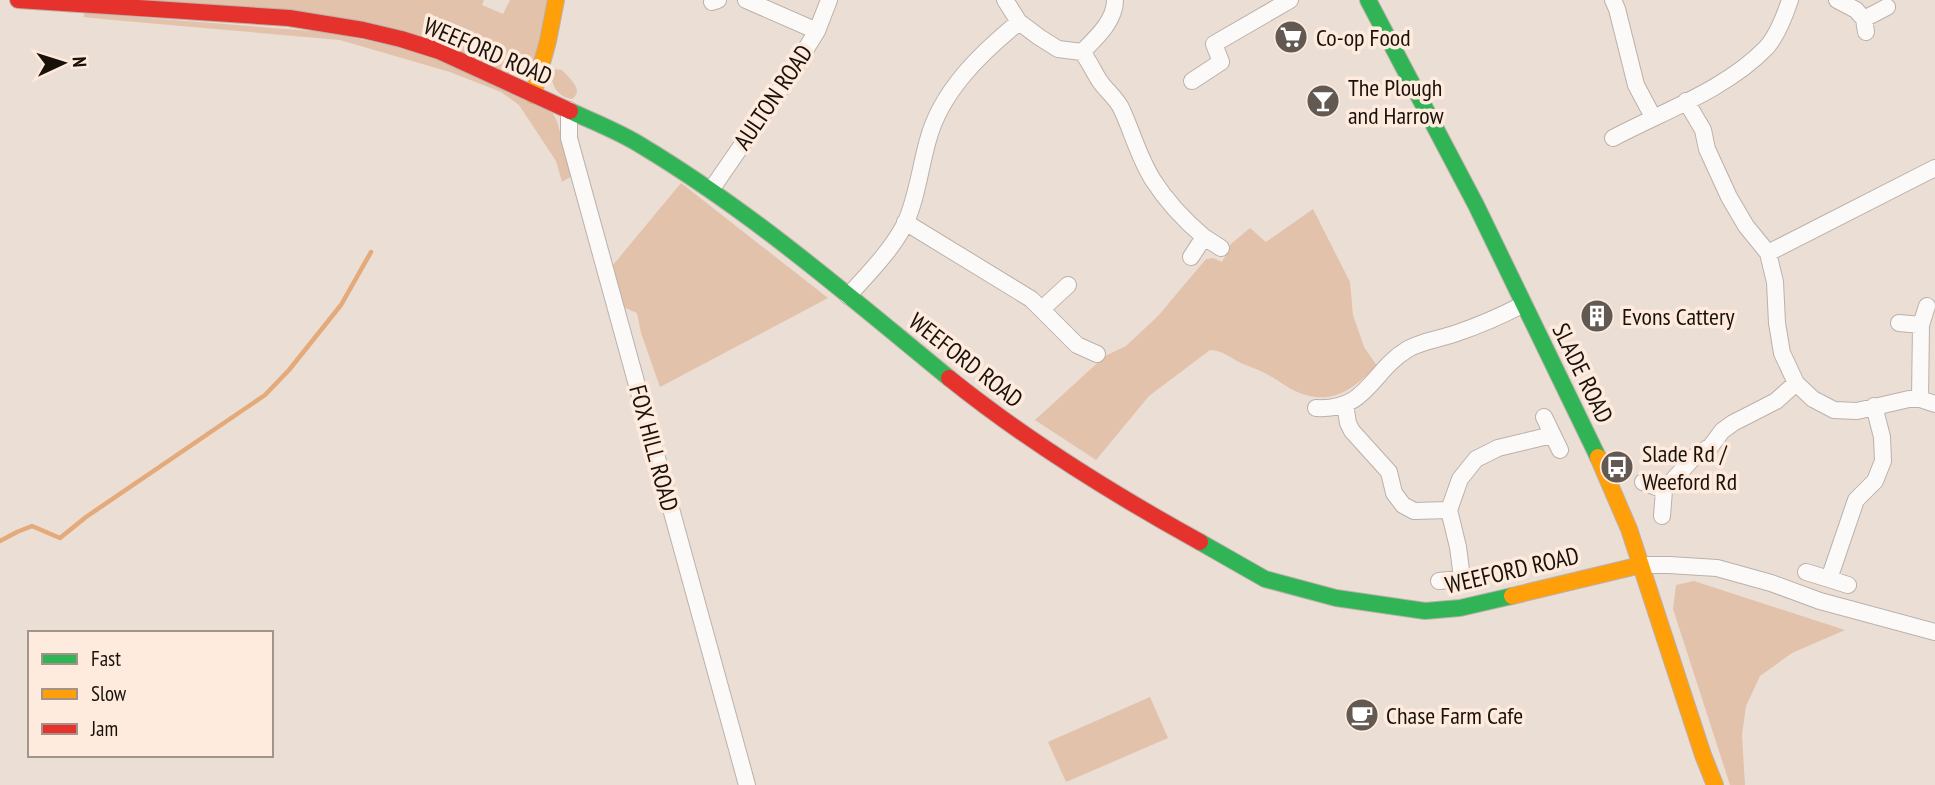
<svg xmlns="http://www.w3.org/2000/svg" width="1935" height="785" font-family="'PT Sans Narrow',sans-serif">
<rect width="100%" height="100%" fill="#ebded5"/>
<path fill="#e2c2aa" d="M151,0H484L482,5L503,14L510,0H548L535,62C526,68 520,73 508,73L428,39Z
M85,13L325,32L418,51L552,112L557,121L572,176L562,182L556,161L519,105L501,92L450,72L340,40L113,20L83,17Z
M555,69L562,70C569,78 585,90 572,99C558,97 552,86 551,74Z
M681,183L828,298L660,387L641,333L637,313L623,307L613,265Z
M1313,209L1350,282L1353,315L1364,347L1377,366C1350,392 1328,408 1291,389C1282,384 1273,377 1263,372C1257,369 1250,367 1243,364C1232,359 1222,350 1210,350L1149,396L1096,460L1035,420L1105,356L1126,346L1158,316L1206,259L1213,258L1222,262L1231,244L1250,228L1266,242Z
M1694,581L1845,630L1792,653L1760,676L1746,706L1742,735L1745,785H1730L1673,609L1676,585Z
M1150,697L1168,738L1066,782L1048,742Z"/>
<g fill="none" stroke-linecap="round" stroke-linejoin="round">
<path stroke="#e4aa7a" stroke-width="4.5" d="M0,541L17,532L32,526L60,538L86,517L265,395L289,370L341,305L371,252"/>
<defs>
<path id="street" d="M746,0L817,31
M1005,0L1019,22L1039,37L1058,49L1082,52C1089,61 1093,70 1099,80C1106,91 1117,98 1122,110C1133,134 1139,158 1153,180C1167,202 1184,220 1204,237L1191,257
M1613,0L1617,9L1636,85L1653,117
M1837,0L1856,10L1864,19
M712,2L718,0
M1866,32L1864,19L1887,7
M1082,52C1096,38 1115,21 1115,0
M1192,81L1221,62L1214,44L1290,0
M1686,101L1703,130L1707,149L1729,197L1746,226L1768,253L1775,282L1777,323L1782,353L1796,383L1813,399L1834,410L1857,411L1909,399H1920L1935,404
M569,110V138L747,785
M1613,138C1664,111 1725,90 1766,48C1777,36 1785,15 1790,0
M711,190L786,81L817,31L829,0
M905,222L1031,299L1077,345L1097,354
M1204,237L1221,248
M1768,253L1935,168
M848,296C868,274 891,251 905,224C917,198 920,168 928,140C941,91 981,53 1019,22
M1042,309L1068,285
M1899,323L1921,325
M1920,399L1921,325L1927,306
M1345,404L1348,423L1352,431L1389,472L1394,493L1403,505L1414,511L1449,510
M1316,408C1368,411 1371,371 1408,349C1422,341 1439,339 1454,334C1478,326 1501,316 1524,304
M1544,417L1560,450
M1643,482L1664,490
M1662,516L1664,490L1694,457L1711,446L1722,431L1733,423L1776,401L1796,383
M1641,565H1669L1717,568L1771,583L1820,601L1935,632
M1806,572L1829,579
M1462,578L1458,547L1449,510L1460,479L1476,459L1498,448L1552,435
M1439,581L1481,577
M1848,585L1829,579L1856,500L1875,481L1883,461L1882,437L1874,406"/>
<path id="fast" d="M1368,0L1476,205L1598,457
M570,111C594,122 620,132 642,146C752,212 850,297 949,378
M1200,542L1265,579L1336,598L1425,611L1460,608L1512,596"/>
<path id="slow" d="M533,95L548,41L556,0
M1598,457L1629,529L1703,755L1715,785
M1512,596L1641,565"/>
<path id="jam" d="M18,0L289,18L363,30L401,39L439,51L570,111
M949,378C1026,440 1113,494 1200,542"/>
</defs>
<use href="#street" stroke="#bbb1aa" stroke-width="18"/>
<use href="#fast" stroke="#bbb1aa" stroke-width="18"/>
<use href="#slow" stroke="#bbb1aa" stroke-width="18"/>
<use href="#jam" stroke="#bbb1aa" stroke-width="18"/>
<use href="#street" stroke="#fcfaf9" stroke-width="16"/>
<use href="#fast" stroke="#30b455" stroke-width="16"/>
<use href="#slow" stroke="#ff9f0a" stroke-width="16"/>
<use href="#jam" stroke="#e5322d" stroke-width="16"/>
</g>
<defs>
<symbol id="supermarket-disc" viewBox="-11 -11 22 22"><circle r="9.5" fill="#625952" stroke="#ffebdd"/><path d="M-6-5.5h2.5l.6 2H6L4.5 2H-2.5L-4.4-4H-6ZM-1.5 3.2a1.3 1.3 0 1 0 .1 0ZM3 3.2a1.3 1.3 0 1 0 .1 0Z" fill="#fff"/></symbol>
<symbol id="bar-disc" viewBox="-11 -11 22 22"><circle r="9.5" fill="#625952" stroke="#ffebdd"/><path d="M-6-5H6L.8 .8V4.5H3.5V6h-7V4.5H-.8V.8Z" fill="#fff"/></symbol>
<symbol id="building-disc" viewBox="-11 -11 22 22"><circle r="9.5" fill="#625952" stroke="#ffebdd"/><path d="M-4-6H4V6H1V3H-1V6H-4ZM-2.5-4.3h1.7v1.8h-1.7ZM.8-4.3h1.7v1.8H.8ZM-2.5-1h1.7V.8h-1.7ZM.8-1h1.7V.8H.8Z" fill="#fff"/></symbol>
<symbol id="bus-disc" viewBox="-11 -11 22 22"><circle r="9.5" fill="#625952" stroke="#ffebdd"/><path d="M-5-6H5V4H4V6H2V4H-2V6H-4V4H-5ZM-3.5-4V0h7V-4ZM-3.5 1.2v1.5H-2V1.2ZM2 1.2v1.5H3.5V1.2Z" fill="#fff"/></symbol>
<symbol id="cafe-disc" viewBox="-11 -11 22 22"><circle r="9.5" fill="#625952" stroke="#ffebdd"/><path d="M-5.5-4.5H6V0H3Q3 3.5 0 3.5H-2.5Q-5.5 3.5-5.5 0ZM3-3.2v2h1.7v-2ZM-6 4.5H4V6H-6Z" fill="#fff"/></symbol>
</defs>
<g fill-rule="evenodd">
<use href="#supermarket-disc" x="1272" y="18" width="38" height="38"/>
<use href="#bar-disc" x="1304" y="82" width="38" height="38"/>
<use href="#building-disc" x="1578" y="297" width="38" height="38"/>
<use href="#bus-disc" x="1598" y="448" width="38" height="38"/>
<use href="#cafe-disc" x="1343" y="696" width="38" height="38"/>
</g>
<g text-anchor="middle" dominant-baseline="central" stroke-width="7" stroke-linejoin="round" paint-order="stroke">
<g font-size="24" fill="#19120b" stroke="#ffebdd" text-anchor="start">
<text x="1316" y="37">Co-op Food</text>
<text x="1348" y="87">The Plough<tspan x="1348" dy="28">and Harrow</tspan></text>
<text x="1622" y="316">Evons Cattery</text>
<text x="1642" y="453">Slade Rd /<tspan x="1642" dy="28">Weeford Rd</tspan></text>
<text x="1386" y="715">Chase Farm Cafe</text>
</g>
<g font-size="24" fill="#19120b" stroke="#ffebdd">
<text transform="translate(488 51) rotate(23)">WEEFORD ROAD</text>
<text transform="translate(773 97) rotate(-56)">AULTON ROAD</text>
<text transform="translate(966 360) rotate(38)">WEEFORD ROAD</text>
<text transform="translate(1583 373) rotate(64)">SLADE ROAD</text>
<text transform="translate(654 448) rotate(75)">FOX HILL ROAD</text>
<text transform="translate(1512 570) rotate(-13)">WEEFORD ROAD</text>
</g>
</g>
<rect x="28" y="631" width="245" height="126" fill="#ffebdd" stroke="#a39489" stroke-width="2"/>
<rect x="42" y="654" width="35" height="10" fill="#30b455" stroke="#a39489" stroke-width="2"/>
<text x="91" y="666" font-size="21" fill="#19120b">Fast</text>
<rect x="42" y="689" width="35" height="10" fill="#ff9f0a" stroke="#a39489" stroke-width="2"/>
<text x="91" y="701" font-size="21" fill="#19120b">Slow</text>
<rect x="42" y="724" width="35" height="10" fill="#e5322d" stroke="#a39489" stroke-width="2"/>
<text x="91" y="736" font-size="21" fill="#19120b">Jam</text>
<g transform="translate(63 63) rotate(86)" stroke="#ffebdd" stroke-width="5" paint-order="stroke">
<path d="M0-5L12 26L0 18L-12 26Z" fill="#19120b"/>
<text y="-10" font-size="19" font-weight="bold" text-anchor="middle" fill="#19120b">N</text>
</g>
</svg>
